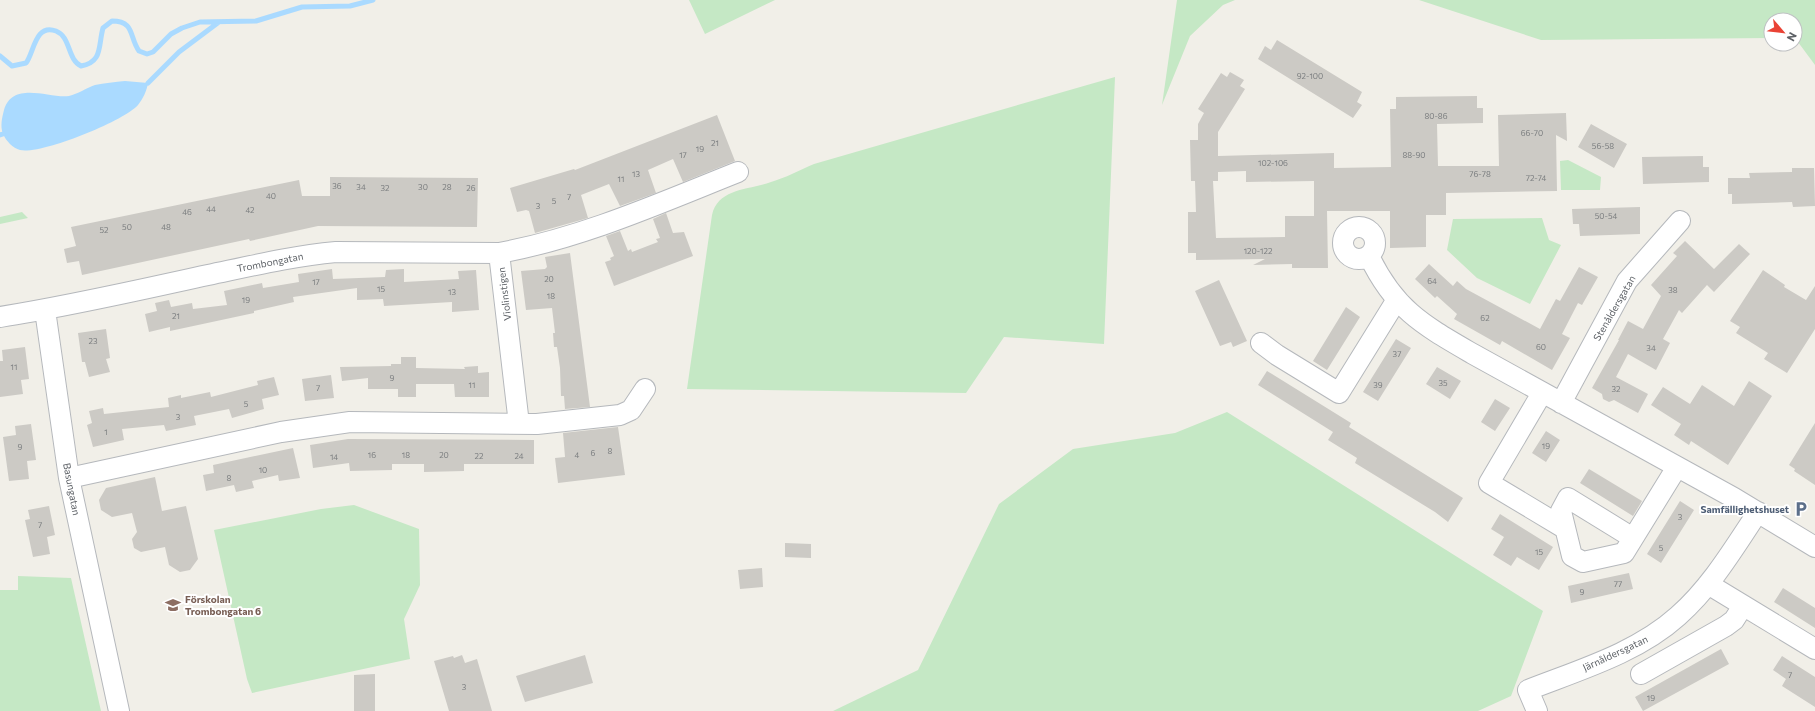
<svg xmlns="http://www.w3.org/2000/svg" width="1815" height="711" font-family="Commissioner,sans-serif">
<rect width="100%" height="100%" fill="#f1efe8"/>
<path fill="#c5e8c5" d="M689,0H775L705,34Z
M1177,0H1235L1223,5L1190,36L1162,105Z
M1419,0H1815V65L1795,38V20H1771V38L1541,40Z
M1115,77L1104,344L1004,337L966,393L687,389L712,215C718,188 749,190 771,182C785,178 800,170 814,164Z
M1568,160L1601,177L1600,190H1561L1560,161Z
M22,212L28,218L0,224V217Z
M1542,218L1549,240L1561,245L1530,304L1477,278L1447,250L1453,219Z
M1227,412L1543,611L1511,696L1478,711H833L918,670L999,504L1073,449L1175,433Z
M354,505L419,529L420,585L404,619L410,659L252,693L247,679L214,530L321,509Z
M18,576L71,578L101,711H0V590H18Z"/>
<path fill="#aadaff" d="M125,81L148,83C147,90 143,99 138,105C124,121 41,155 20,150C13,148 6,141 3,134C0,126 2,118 4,110C13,80 50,99 69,96C78,94 86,88 95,85C104,83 115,82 125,81Z"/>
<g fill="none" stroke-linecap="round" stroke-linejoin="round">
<path stroke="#aadaff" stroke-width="5" d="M0,56L12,66L26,63C34,53 35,23 56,31C71,37 67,59 81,66C103,62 98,46 103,28L112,21C135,21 129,37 139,51L147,54L153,52L171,34L182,28L200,22L256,21L302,7L350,6L373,0
M148,83L179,52L219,22
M0,135L3,134"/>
</g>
<path fill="#cccac5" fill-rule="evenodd" d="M1277,40L1362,92L1357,102L1362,105L1353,118L1258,59L1265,46L1271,50Z
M1230,72L1244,80L1240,86L1245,89L1218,132V156L1334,153V168L1391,167L1390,109H1396V97L1477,96V108H1483V123L1437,124L1438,166H1499L1498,115L1566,113L1567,141L1556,135L1557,191L1446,193V215H1426V247L1390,248V211H1327L1328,268H1292V264L1253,265L1265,259L1196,260V253H1188V212H1196L1195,181H1191L1190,140H1198V124L1204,113L1198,109L1221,73L1227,77ZM1246,171V182L1314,181V216H1285V237L1216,238L1213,181H1218V172Z
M717,115L735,161L683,182L673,159L648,170L656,193L620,206L609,184L581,195L588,218L535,233L529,211L526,210L517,212L510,188L574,169L575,170Z
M1591,124L1627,144L1614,168L1578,147Z
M1703,156V167H1709V182L1643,184L1642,157Z
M1792,168H1814L1815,206L1793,207L1792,202L1732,204V194H1728V178H1750L1749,173L1792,172Z
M330,177L478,178L477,227L318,226L250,241L249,239L82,275L79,261L67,263L64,249L76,246L71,227L299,180L302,196H330Z
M1640,207V234L1580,236L1579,224H1573L1572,209Z
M666,213L673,233L684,232L693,256L614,286L605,262L611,260L610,258L614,256L606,236L620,231L628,251L631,249L632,252L658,242L656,239L660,238L653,219Z
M1685,241L1714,269L1739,244L1750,254L1714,292L1707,285L1682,313L1679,310L1663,339L1670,343L1656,370L1628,354L1616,377L1648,394L1638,413L1614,400L1609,402L1603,399L1602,394L1592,388L1619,340H1618L1628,321L1643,329L1661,296L1651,285L1677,256L1673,253Z
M570,253L590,407L565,409L564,396H561L560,368L557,347H554L553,333H555L552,308L526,310L521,271L545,269L547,267L545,257Z
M1429,264L1453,286L1457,281L1466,289L1540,329L1556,299L1560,301L1579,267L1598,277L1582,305L1578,303L1562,334L1570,338L1552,370L1502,341L1500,345L1454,319L1457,314L1437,296L1435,298L1415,279Z
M332,269L333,279L385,277L386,270L404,269V282L459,279L458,271L476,270L479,310L452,312V302L384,306L383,299L357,300V288L293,297L294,302L254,311V313L170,331V327L149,332L145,314L157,311L155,303L169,300L171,307L192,303L193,309L227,305L224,291L262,283L263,288L299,282L298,274Z
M1763,270L1785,285L1784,287L1806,300L1815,286V329L1787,373L1764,359L1768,353L1736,333L1740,327L1730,321Z
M1219,280L1247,341L1233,347L1231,342L1220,346L1195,291Z
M1346,307L1360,317L1327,370L1313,361Z
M106,329L110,358L106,359L110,372L89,377L85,362H82L78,333Z
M1396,339L1411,348L1378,401L1363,392Z
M25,347L29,379L21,380L23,394L0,397V361H3L2,350Z
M401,357H416V368L465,369L464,367L478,366V373L489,372V397H455L454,384H416V397H398V389H368V378L342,381L340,367L391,366V364H401Z
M1437,367L1461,381L1450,399L1426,384Z
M1267,371L1351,423L1349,427L1463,498L1448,522L1435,512L1355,463L1357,458L1328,440L1333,432L1258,385Z
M331,375L334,398L305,401L302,379Z
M274,377L279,395L262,399L264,409L232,418L229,409L194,416L196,425L166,431L164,425L122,429L124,440L93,447L87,425L92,423L89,411L103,408L104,414L169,407L168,398L181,395V398L210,392L211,397L258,385L257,381Z
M1749,381L1772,396L1728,465L1691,441L1689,445L1674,435L1681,424L1651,405L1663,387L1690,404L1702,385L1734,406Z
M1495,399L1510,408L1495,431L1481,422Z
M1815,423V485L1794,471L1795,469L1789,465Z
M31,424L36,460L27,461L29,479L9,481L3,437L16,435L15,426Z
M618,427L625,475L558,483L555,458L565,457L563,433Z
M1546,431L1560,440L1546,462L1532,453Z
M348,439L534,440V464H464V471L424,472V464H392V470L350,471L349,463L313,468L310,445Z
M293,448L300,478L279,481L278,475L252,481L254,488L236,492L234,485L206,491L203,475L214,473L213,465Z
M1589,469L1642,501L1633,516L1580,483Z
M155,477L162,511L186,506L198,559L190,570L180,572L169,565L165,547L141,552L134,548L132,539L137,532L132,513L112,517L101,510L99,500L106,488Z
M1680,501L1694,510L1661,563L1647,554Z
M49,506L55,535L47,537L50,554L33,557L25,520L30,519L28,510Z
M1500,514L1553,547L1539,570L1517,557L1511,566L1493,555L1504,537L1491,529Z
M785,543L811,544V558L785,557Z
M762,568L763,587L740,589L738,570Z
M1629,573L1633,589L1571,603L1568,586Z
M1783,588L1815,608V628L1774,602Z
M1721,649L1729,664L1643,711L1635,697Z
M462,655L465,663L477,659L492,711H449L434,661L453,656L454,658Z
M585,655L593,683L525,702L516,676Z
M1782,656L1815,677V707L1782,686L1786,679L1773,670Z
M375,674V711H354V675Z"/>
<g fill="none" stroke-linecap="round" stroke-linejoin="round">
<defs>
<path id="minor" d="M1343 243a16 16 0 1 1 32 0a16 16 0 1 1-32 0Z
M499,253L519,424
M1369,256C1395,310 1423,325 1473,354L1734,498L1815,547
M45,310L69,478L119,711
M0,317C70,306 139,290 208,275C251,266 293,256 336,252L499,253C582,238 660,203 738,172
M1261,343L1277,355L1339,393L1396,301
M1542,393L1489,483L1564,528
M1561,403L1627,281L1680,221
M69,478L281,432L350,422L537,424L620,415L631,410L645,389
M1633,538L1568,498L1561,511L1572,556L1583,562L1624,553L1677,467
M1708,584L1815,649
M1641,674L1726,626L1734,620L1743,606
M1537,711L1528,690C1579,670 1637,653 1678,616C1711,587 1734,548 1758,512"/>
</defs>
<use href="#minor" stroke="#b5b8bc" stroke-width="22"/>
<use href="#minor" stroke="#fff" stroke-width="20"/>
</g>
<defs>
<symbol id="parking-bare" viewBox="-9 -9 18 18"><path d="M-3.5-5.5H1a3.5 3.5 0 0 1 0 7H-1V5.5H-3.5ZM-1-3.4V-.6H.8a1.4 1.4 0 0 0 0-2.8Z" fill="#5c6f8a" stroke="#fff" stroke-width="2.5" paint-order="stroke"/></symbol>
<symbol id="school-bare" viewBox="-9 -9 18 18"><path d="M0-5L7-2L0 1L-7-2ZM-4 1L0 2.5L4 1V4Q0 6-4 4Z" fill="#8d6e63" stroke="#fff" stroke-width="2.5" paint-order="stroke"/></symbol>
</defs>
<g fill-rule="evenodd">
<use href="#parking-bare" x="1790" y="498" width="22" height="22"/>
<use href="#school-bare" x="162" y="594" width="22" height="22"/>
</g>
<g text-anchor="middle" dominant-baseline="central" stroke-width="4" stroke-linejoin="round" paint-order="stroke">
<g font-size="8" fill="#7a7d7f">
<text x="1310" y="76">92-100</text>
<text x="1436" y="116">80-86</text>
<text x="1532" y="133">66-70</text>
<text x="715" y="143">21</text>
<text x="1603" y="146">56-58</text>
<text x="700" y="149">19</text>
<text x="683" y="155">17</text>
<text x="1414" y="155">88-90</text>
<text x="1273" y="163">102-106</text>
<text x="636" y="174">13</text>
<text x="1480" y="174">76-78</text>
<text x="1536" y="178">72-74</text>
<text x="621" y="179">11</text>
<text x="337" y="186">36</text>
<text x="361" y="187">34</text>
<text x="423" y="187">30</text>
<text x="447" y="187">28</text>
<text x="385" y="188">32</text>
<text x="471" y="188">26</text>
<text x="271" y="196">40</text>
<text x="569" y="197">7</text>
<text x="554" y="201">5</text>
<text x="538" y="206">3</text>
<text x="211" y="209">44</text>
<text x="250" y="210">42</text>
<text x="187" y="212">46</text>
<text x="1606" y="216">50-54</text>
<text x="127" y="227">50</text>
<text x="166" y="227">48</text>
<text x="104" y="230">52</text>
<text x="1258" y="251">120-122</text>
<text x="549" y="279">20</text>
<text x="1432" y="281">64</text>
<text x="316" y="282">17</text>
<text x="381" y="289">15</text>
<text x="1673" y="290">38</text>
<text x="452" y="292">13</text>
<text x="551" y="296">18</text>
<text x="246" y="300">19</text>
<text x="176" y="316">21</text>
<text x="1485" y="318">62</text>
<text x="93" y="341">23</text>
<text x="1541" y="347">60</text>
<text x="1651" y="348">34</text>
<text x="1397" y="354">37</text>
<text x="14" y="367">11</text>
<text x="392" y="378">9</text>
<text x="1443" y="383">35</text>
<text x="472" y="385">11</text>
<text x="1378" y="385">39</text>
<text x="318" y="388">7</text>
<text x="1616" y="389">32</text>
<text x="246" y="404">5</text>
<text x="178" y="417">3</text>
<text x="106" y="432">1</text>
<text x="1546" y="446">19</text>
<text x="20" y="447">9</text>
<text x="610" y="451">8</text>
<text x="593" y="453">6</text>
<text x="372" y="455">16</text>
<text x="406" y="455">18</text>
<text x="444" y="455">20</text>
<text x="577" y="455">4</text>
<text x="479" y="456">22</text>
<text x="519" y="456">24</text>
<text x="334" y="457">14</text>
<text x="263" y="470">10</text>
<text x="229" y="478">8</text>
<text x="1680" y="517">3</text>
<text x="40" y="525">7</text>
<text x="1661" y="548">5</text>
<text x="1539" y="552">15</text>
<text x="1618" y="584">77</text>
<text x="1582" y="592">9</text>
<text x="1790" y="675">7</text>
<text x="464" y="687">3</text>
<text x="1651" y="698">19</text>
</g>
<g font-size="10" fill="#5f6368" stroke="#fff">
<text transform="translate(270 262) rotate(-11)">Trombongatan</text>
<text transform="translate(504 294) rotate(-97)">Violinstigen</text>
<text transform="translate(1614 308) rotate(-60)">Stenåldersgatan</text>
<text transform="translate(72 489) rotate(79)">Basungatan</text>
<text transform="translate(1615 653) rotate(-25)">Järnåldersgatan</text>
</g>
<g font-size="10" font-weight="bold" fill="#4e5e75" stroke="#fff" text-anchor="end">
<text x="1789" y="509">Samfällighetshuset</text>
</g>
<g font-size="10" font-weight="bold" fill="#785e54" stroke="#fff" text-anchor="start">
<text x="185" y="599">Förskolan<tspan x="185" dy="12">Trombongatan 6</tspan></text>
</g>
</g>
<g transform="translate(1783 32) rotate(118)"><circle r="19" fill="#ffffff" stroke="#bfc1c3"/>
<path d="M0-3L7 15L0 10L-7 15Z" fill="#ea4335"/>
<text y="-6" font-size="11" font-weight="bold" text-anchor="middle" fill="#5f6368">N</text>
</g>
</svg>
